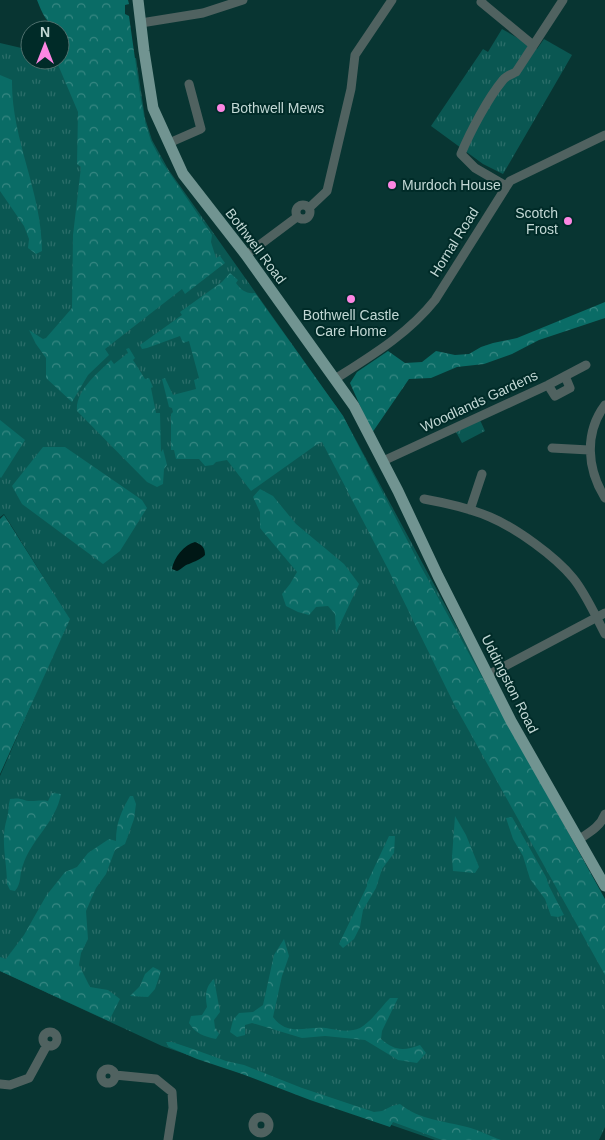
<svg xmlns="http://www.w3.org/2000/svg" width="605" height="1140" font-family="Helvetica,sans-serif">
<defs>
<pattern id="grass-tufts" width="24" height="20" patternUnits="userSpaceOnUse" patternTransform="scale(1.25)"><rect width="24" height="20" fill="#0a5752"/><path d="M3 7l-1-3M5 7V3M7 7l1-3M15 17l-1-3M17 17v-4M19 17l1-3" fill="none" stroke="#2c6e6a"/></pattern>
<pattern id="forest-crowns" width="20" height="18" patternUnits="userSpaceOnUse" patternTransform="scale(1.25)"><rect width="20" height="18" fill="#0a6c66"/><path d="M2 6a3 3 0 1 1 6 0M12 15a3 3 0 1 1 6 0" fill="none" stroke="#378782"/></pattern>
</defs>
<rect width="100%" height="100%" fill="#083532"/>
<path fill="url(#grass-tufts)" d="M502,29L537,49L544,39L572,55L503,174L483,164L431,126L483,49L488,52Z
M0,43L30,50V60H60L79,55L136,58L145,118L152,140L168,169L343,416L605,901V1127L599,1140H435L162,1046L0,971V776L69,618L4,514L0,517Z
M480,420L485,431L462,443L456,432Z"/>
<path fill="url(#forest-crowns)" d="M37,0H128L129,4L125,5V14L129,16L140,94L145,122L151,141L162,162L212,235L211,242L216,258L220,256L225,263L185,294L182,289L105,349L109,355L88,375L72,402L46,378V358L36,344L29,330L43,339L46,338L72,308L73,235L81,167L77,164L78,112L56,60H60V30C47,25 42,13 37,0Z
M0,75L12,80C11,139 42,192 42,251L36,254L28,248L29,239L24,226L0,191Z
M230,273L238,280L236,283C241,290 246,294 255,293L343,416L420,565L605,899V975L454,704L388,569L322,442L316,445L251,491L227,460L216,462L213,465L205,466L199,459H176L174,450H171V414L173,412L172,408L169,407L162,379L165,378L173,395L196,389L194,380L199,378L189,341L183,343L180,336L147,348L142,349L140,345L182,315L180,312L222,282Z
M605,302V318L539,340L512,354L484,364L457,367L431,378L409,379L372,433L350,383L357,372L388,351L405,363L422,362L436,351L455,355L469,354L481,347L493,343L517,338Z
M129,348L135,358L133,360L145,379L149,378L153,387L151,388L156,413H160L161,452L163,449L167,465L164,469L163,484L157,487L147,482L77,411C75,391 98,373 111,360L114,364L128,353L126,349Z
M0,420L25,440L1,478L0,477Z
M43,447H65L142,500L147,508L120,551L103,564L22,504L12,486Z
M260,489L273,496L296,524L344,564L359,584L336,633L335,614L328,606L316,607L309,615L298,612L286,606L282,594L290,584L297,572L260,528V512L253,497Z
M4,515L70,619L0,774V519Z
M52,793L61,794C56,822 32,838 23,865C19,874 22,883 15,891L10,890L7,884C7,860 0,841 7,818C9,812 8,806 10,799C23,797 22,801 31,801C37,801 42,800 48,801Z
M130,796H133L136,804L134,819L125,844L115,850L106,874L96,888L86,911L88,939L81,953L79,965L90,987L108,990L120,999L109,1021L0,971V957L6,959L24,935L46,896L65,872L77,867L88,853L109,839L116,841C116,823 121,812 130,796Z
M455,816L466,835L479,867L475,873L453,871L452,857Z
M512,817L546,877L549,886L564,915L558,917L551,916L545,899L530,879L523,856L513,839L506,818Z
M389,836H395L394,853L382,869L376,888L363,910L360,927L354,939L343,948L339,944L367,886V883Z
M284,939L289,956L282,976L273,1017C288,1037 305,1026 326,1028C337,1030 349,1033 360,1028C372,1021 381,1007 390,998H398L382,1031L381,1039C395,1051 403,1051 420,1045L426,1053L417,1063L398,1060L365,1040L325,1036L302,1038L252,1023L245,1025V1035L237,1037L230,1032L233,1020L239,1013L253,1012L263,1005L274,955Z
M153,967L161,971L155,989L148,997L130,996L140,986L145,974Z
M214,979L220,1012L214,1020L215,1028L219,1034L216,1039C203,1036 196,1034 189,1023L191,1016L202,1015L207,1007C205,996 205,987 214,979Z
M166,1042H172L193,1049L226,1061L244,1065L302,1088L374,1112L382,1111L392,1106L400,1104C419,1120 445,1121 467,1127C479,1130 490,1136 501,1140H442L393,1122L390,1127L310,1100L242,1074L197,1059L169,1047Z"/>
<path fill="#001715" d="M195,542C202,545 205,547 205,555C200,560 195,561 189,564C184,565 182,569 177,571L172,569C174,557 184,545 195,542Z"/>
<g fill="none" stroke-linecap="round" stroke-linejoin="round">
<path stroke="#506260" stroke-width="9" d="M482,0L481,2L533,45
M141,23L203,13L243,0
M169,143L201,129L189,84
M506,186L475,168L461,154C470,132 488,98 503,80C506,76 512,74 516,72L563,0
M296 212a7 7 0 1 1 14 0a7 7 0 1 1-14 0Z
M309,208L327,191L351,89L355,55L392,0
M246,255L297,217
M335,379C371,356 408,334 435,300L510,181L605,135
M548,385L555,396L570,388L565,376
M605,405C584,433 587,469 605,498
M552,448L589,450
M383,461L548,385L586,365
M424,499C446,503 469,508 490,517C516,528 555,556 573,578C586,594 595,615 605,634
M470,510L482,474
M488,675L605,613
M578,840C590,832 600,827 605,814
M43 1039a7 7 0 1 1 14 0a7 7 0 1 1-14 0Z
M101 1076a7 7 0 1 1 14 0a7 7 0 1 1-14 0Z
M115,1075L156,1079L172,1092L173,1108L168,1140
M0,1084L10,1085L29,1078L47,1045
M253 1125a8 8 0 1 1 16 0a8 8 0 1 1-16 0Z"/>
<path stroke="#719491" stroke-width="11" d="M138,0L144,51L153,108L183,174L246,255L354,406L398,491L438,576L511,721L605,886"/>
</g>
<g fill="#fd86e3" stroke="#002b28" stroke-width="2">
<circle cx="221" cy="108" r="5"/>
<circle cx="392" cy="185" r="5"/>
<circle cx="568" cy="221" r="5"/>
<circle cx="351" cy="299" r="5"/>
</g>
<g text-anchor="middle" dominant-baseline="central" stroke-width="4" stroke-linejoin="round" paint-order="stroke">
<g font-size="14" fill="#c2d8d5" stroke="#002b28" text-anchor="start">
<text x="231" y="108">Bothwell Mews</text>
<text x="402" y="185">Murdoch House</text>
<text x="558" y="213" text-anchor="end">Scotch<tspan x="558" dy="16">Frost</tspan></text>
<text x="351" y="315" text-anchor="middle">Bothwell Castle<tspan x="351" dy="16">Care Home</tspan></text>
</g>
<g font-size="14" fill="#c2d8d5" stroke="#002b28">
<text transform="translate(454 242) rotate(-58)">Hornal Road</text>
<text transform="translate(256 246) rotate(53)">Bothwell Road</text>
<text transform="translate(479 401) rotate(-25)">Woodlands Gardens</text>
<text transform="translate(510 684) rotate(63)">Uddingston Road</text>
</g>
</g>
<g transform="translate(45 45)"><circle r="24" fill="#002b28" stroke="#4e706d"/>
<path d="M0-4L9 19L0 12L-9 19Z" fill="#fd86e3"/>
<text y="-8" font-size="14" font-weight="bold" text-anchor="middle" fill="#c2d8d5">N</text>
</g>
</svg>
